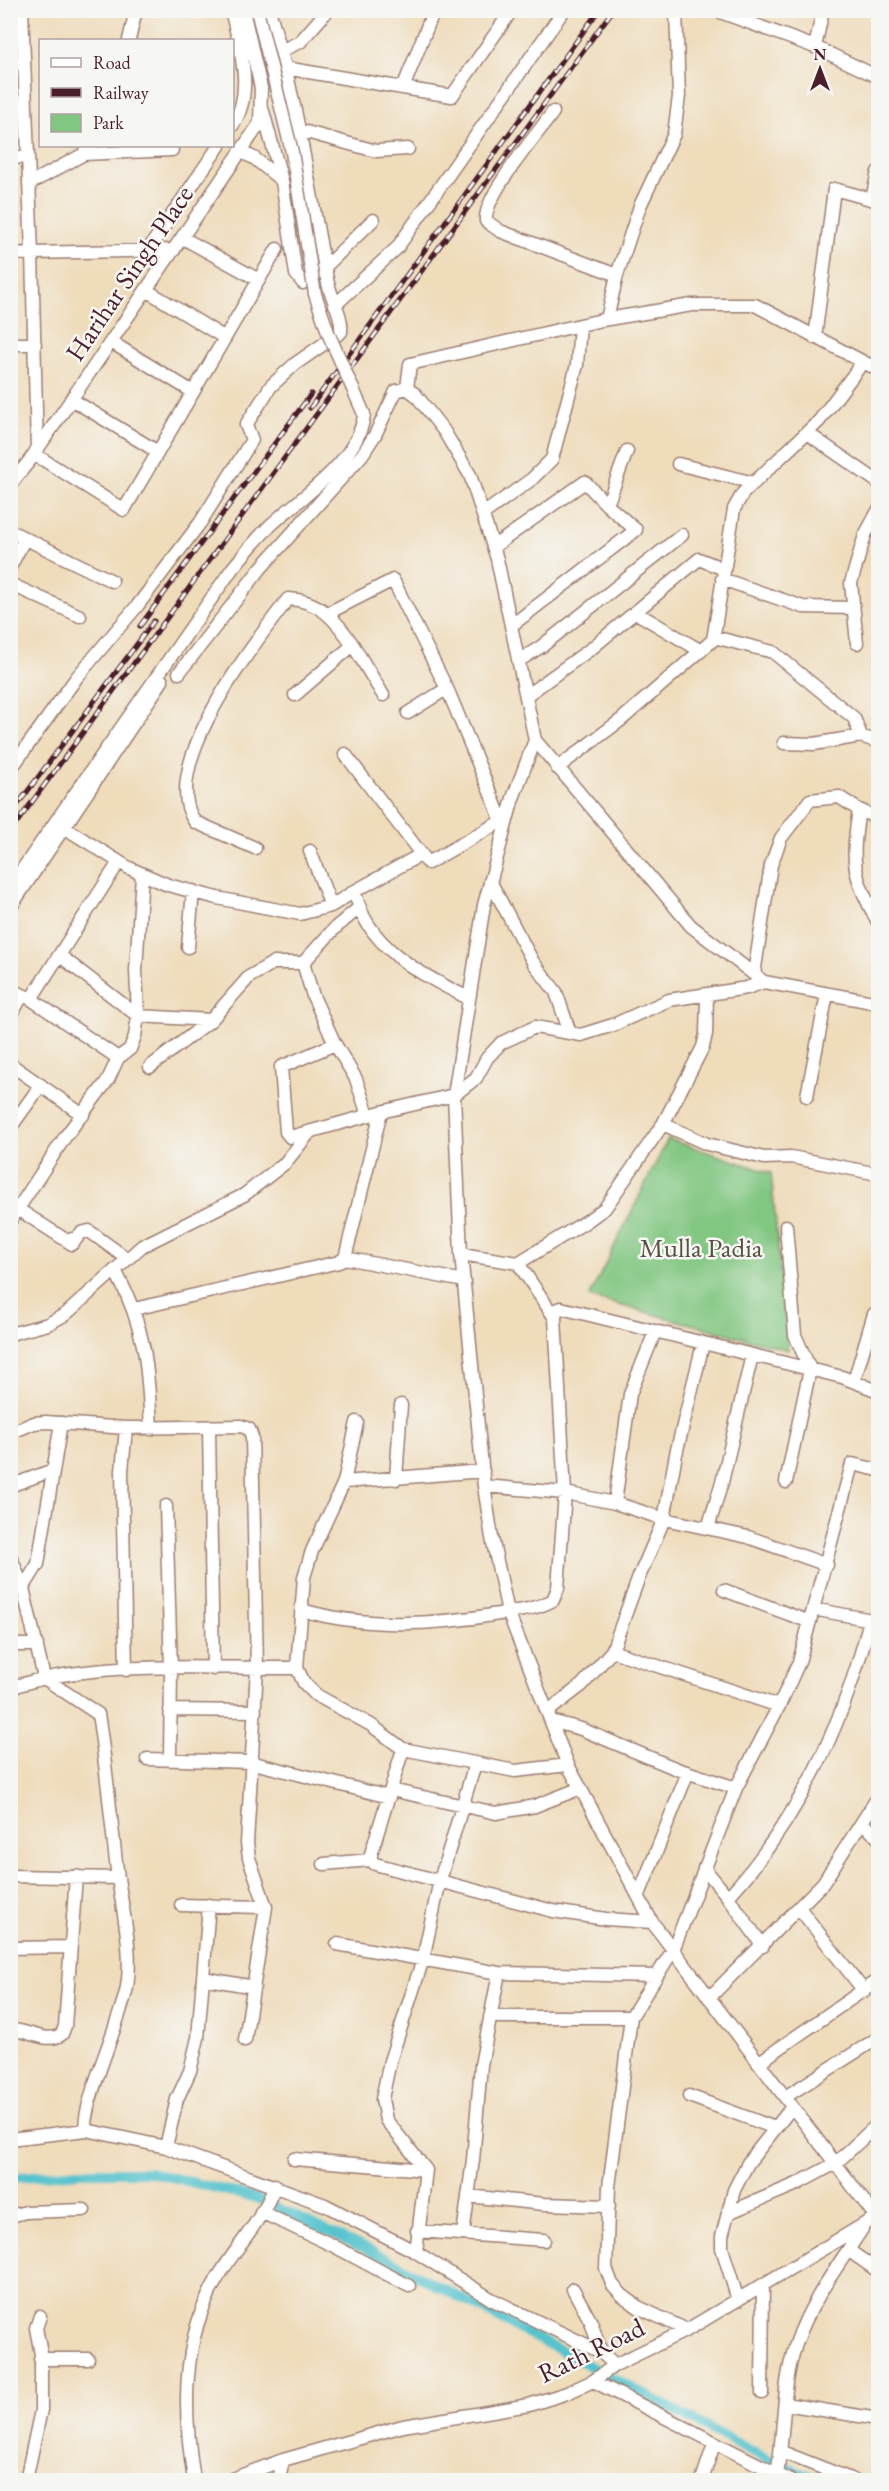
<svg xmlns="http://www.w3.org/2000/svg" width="889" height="2491" font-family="'EB Garamond',serif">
<rect width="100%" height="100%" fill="#f6f6f2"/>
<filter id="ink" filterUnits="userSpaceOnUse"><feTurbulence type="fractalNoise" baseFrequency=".0167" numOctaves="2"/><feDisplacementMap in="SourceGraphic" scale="12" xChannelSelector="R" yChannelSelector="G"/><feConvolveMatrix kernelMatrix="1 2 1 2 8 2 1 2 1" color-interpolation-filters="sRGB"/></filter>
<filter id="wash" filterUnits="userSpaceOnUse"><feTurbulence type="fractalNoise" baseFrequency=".008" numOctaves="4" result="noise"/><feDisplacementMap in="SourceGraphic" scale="24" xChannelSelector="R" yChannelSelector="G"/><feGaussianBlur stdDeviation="1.35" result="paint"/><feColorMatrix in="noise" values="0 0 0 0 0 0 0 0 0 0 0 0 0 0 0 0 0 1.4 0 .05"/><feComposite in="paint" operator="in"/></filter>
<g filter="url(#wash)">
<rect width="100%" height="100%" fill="#efdcbb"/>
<path fill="#81c681" stroke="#667256" stroke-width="1.5" d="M668,1139L771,1173L788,1350L589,1297Z"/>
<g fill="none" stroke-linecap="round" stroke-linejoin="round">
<path stroke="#56c3cd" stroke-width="10" d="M10,2178L80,2172H150L256,2198L371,2251L765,2458L819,2480"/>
</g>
</g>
<g filter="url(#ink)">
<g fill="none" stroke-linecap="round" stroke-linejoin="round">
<defs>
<path id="minor" d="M231,10C240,47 255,93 232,126
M715,10L815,47L878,77
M129,40L136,10
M815,47L823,10
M282,50L300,42L328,10
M10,64L24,63
M285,68L403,88L434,10
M403,88L452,96L512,10
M263,111L282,181L296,274L303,283L325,267L373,220
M553,112C538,134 483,196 486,221L500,231L617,275
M299,130L376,151L408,149
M241,152L254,158L281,180
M84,154L172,150
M10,158L28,157
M29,184L84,154L87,147
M872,199L878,172
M183,238L259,280
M148,250L219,146
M10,254L32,253L22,10
M146,290L225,338
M335,305L397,248L564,10
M607,319L617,275L640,206L674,134L679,96L676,10
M815,338L834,189L878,201
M111,342L193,392
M10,344H35
M407,388L410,364L602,320L692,305H755L871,366L878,361
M71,399L158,452
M807,433L878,482
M37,450L32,253L174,250
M34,454L124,510L277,249
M678,464L754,483
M10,485L30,460L260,123L261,88L243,10
M483,514L532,479L552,459L577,365L580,325
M10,531L112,581
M493,547L585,482L607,505
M10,567L25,538
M722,579L803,607L852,608
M10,584L80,616
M635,612L701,651
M328,613L393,580L449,693L502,821
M512,625L636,530L607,505L627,451
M714,637L773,652L854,718L861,736L878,742
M857,643L851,583L865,535L878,511
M353,645L383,695
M520,660L542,646L682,535
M179,673L261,568L362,455L375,435L396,391L407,388L416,395L444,431L470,475L497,559L535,740L513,798L484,905L454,1095L461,1254L484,1486L492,1538L508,1612L568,1765L652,1922L876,2217
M527,695L592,648L699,559L724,569
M408,713L446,689
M535,740L691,926L764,982L878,1003
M784,743L814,744L861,736
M345,754L428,863L507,818
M557,768L621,720L713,640L734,509L743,493L819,421L863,362
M10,770L77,677L138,605L200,523L252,440L246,425L271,386L295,364L341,332C343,314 330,297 327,279C309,189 297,98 269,10
M878,818L859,810C851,861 852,876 878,922
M65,828L129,868L168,885L217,898L300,914L331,906
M255,848L195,822C156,768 255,642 288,599C320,600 336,620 353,645L295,695
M310,851L331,906L355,891
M420,855L355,891C365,947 423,975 468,998
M490,881L533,962L556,992L570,1033
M10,887L232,569C245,553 257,538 272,524C304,495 360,459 364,414
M10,908L162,681
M188,947L193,891
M59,955L138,1016L211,1020L249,977L273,963H303L335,928L360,907
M303,963L313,996L335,1044
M754,974L771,865L781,838L810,800L839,797L859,810
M10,989L31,999L118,1058
M31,999L119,862
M10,1017L22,996
M10,1064L83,1115
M150,1067L211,1020
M807,1096L827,994
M368,1115L356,1079L335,1044L281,1067L286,1132L290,1137L381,1112L454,1095L476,1078L487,1058L501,1043L535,1027L581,1035L613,1025L669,1000L747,988L764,982
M663,1124L703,1047L706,1034L707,996
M10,1128L41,1085
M10,1204L72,1244
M10,1221L65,1137L108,1080L118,1058L130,1049L135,1036L138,1016L136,970L142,874
M786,1226L795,1335L810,1369L786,1482
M72,1239V1244L81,1233L89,1231L126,1258
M461,1254L518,1263L587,1221L605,1208L663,1124L707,1144L764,1158L791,1157L878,1174
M345,1258L464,1281
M518,1263L555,1318
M116,1272C146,1329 148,1366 151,1429
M134,1309L339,1262L345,1258L381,1112
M10,1334L48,1324L66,1314L142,1246L244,1195L285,1163L309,1133
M854,1381L874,1314
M357,1422L344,1482L312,1551L304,1577L297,1668L304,1683L316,1695L371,1725L403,1749L515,1771L568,1765
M209,1428L213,1669
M10,1433L34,1423L46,1422L126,1428L241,1426L249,1429L252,1437L257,1668L247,1843L249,1858L266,1907L245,2040
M396,1479L401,1405
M344,1482L483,1471
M10,1486L53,1470
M484,1486L565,1493L615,1503L664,1519L748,1537L827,1565
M615,1503L630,1394L655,1332
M166,1506L171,1669L170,1759
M708,1528L722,1482L752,1355
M10,1555L23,1588L44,1678L98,1714C107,1769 111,1823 118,1878C123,1913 133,1952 127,1987C122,2017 79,2112 86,2130L166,2147L325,2205L416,2252L491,2299L601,2352L615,2365
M10,1588H23L38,1564L61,1423
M724,1590L810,1622
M813,1609L877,1621
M302,1610C365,1629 435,1625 499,1614C517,1611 537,1609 553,1600L558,1588L565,1493L555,1318L556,1310L561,1308L842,1377L878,1391
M10,1645H37
M612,1651L779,1706
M126,1670L122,1471L126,1428
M10,1688C93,1659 208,1669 297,1668
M170,1710L255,1711
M547,1712L582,1685L612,1651L639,1577L664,1519L676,1454L703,1344
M551,1721L581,1729L677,1769L736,1788
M403,1749L371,1854V1860L375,1864L553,1911L606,1919L652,1922
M147,1759L250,1762L389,1797
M391,1790L496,1813L535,1806L581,1788
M863,1823L878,1838
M324,1864L371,1860
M704,1868L728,1897C800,1818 844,1723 870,1620
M10,1876L118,1878
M639,1895L688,1772
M728,1897L763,1946
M181,1905L266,1907
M800,1909L864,1991
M337,1944L499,1973L657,1976
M10,1948L71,1947
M203,1978L254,1987
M709,1998L823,1883L878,1797
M490,2017H631
M10,2030C27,2029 48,2045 62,2034L65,2026L76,1876
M758,2063L878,1980
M689,2096L775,2128
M785,2097L878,2038
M10,2139L86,2130
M166,2147L177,2099L190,2071L198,2038L209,1905
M294,2159L426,2170
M468,2196L544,2204L609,2206
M261,2212L330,2244L409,2286
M728,2213L797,2184L836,2163L878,2124
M10,2216L26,2212L84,2210
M417,2231L544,2240
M463,2234L473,2160L481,2065L499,1973
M848,2250L878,2271
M416,2252L426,2170L386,2120L382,2099L390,2061L423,1959L440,1880L475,1764
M573,2289L591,2322L601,2352
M738,2300L722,2248V2236L734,2190L748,2163L792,2107
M687,2330L638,2307L622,2295L612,2284L606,2268L609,2187L631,2017L673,1950L736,1788L779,1706L799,1662L852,1464L878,1470
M40,2359H88
M593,2381L789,2480
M762,2393L763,2285
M785,2404L878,2419
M782,2452L853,2480
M26,2480L41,2410V2354L36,2328L40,2316
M194,2480C183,2412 181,2341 217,2279C235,2248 263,2220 275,2185
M229,2480L283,2460L403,2426L529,2405L567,2393L593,2381L615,2365L687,2330L878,2216
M279,2480L283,2460
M702,2480L714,2444
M776,2480C785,2436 781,2387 796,2344C810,2302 838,2266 862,2229"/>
</defs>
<use href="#minor" stroke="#9c7e73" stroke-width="15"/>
<use href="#minor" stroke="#fff" stroke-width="12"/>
<defs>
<path id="rail" d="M310,408L599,10
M140,626L311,394
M10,815L154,621
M10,832L613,10"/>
</defs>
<use href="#rail" stroke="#4a1f2b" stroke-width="5"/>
<use href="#rail" stroke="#f6f6f2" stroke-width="3" stroke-dasharray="9" stroke-linecap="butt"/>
<defs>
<path id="minor-bridge" d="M257,10L292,152L315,294L329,335L364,414"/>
</defs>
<use href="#minor-bridge" stroke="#9c7e73" stroke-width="15" stroke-linecap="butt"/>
<use href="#minor-bridge" stroke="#fff" stroke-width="12"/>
</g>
</g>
<g text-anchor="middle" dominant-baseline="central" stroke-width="5" stroke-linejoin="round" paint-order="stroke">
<g font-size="27" fill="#4a1f2b" stroke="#f6f6f2">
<text transform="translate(129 273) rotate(-56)">Harihar Singh Place</text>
<text transform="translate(591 2350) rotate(-26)">Rath Road</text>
</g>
<g font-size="27" fill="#5a5145" stroke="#f6f6f2">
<text x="701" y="1247">Mulla Padia</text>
</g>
</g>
<rect width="889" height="2491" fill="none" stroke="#f6f6f2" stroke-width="36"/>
<rect x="39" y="39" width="195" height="108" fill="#f6f6f2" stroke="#b1a0a2" stroke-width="1.5"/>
<rect x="51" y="58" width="30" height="9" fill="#ffffff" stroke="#b1a0a2" stroke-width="1.5"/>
<text x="93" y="69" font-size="18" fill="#4a1f2b">Road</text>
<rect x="51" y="88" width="30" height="9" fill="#4a1f2b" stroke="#b1a0a2" stroke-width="1.5"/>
<text x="93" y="99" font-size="18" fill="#4a1f2b">Railway</text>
<rect x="51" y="114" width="30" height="18" fill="#81c681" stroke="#b1a0a2" stroke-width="1.5"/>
<text x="93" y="129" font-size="18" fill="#4a1f2b">Park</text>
<g transform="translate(820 69)" stroke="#f6f6f2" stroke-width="4.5" paint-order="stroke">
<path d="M0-4.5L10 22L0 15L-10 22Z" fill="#4a1f2b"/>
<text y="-9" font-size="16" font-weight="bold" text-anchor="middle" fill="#4a1f2b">N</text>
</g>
</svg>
